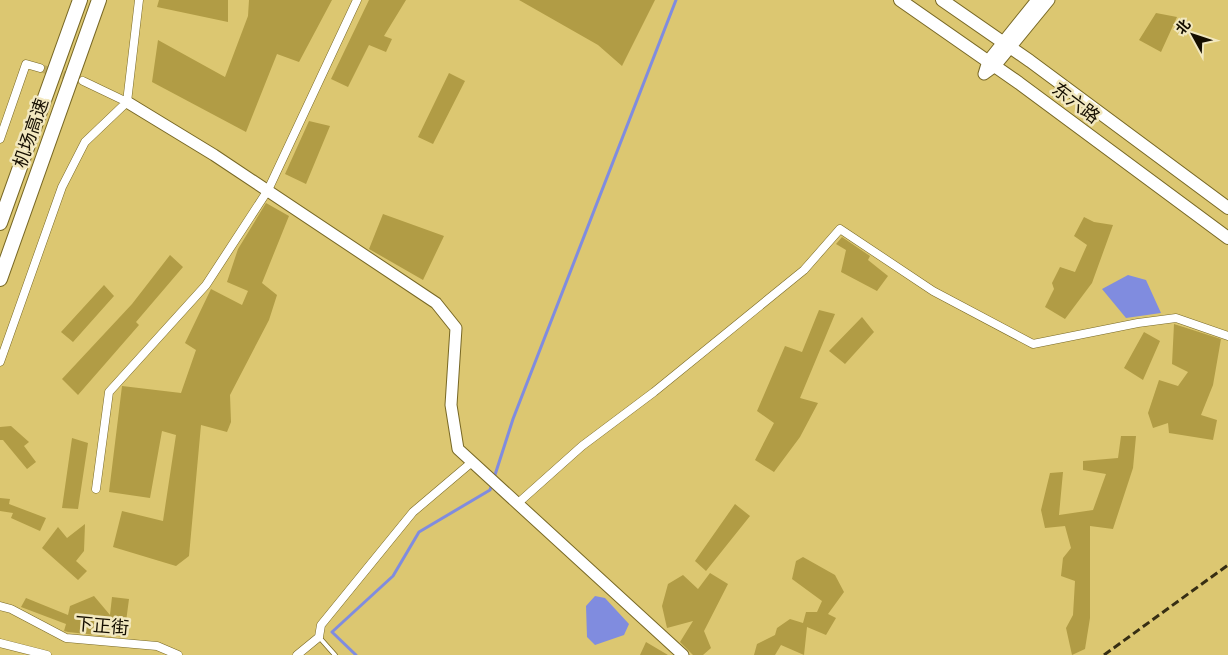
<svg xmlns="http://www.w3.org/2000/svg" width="1228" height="655" font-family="Karla,'Noto Sans SC',sans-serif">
<rect width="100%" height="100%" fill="#dcc771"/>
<path fill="#808cdf" d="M1128,275L1146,280L1161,313L1126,318L1102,289Z
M595,596L605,598L629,624L624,635L595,645L587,637L586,606Z"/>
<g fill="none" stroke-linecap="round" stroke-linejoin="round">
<path stroke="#808cdf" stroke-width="3" d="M494,478L513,419L676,0
M356,655L332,632L393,576L419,532L490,490L492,484"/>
</g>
<path fill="#b19c45" d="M159,0H228V22L157,7Z
M249,0H332L299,62L277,54L246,132L152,82L158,40L225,77L248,16Z
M369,0H406L384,36L392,39L386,52L369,45L348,87L331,79Z
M519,0H655L622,66L598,45Z
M1156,13L1177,17L1161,52L1139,40Z
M449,73L465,81L433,144L418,137Z
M309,121L330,126L306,184L285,174Z
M266,203L289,216L262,283L277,295L269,320L230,395L231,422L227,432L201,425L189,556L176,566L113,547L122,511L163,521L176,435L162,431L150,498L109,492L122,386L181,393L196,350L185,343L211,289L242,305L248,291L227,282L238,249Z
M383,214L444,236L423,280L369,249Z
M1084,217L1094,222L1113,225L1092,283L1065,319L1045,307L1054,289L1052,283L1060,267L1075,272L1087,245L1074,236Z
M842,237L870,256L868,260L888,276L877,291L841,272L846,250L836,244Z
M170,255L183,267L136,322L139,325L78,395L62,379L132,304Z
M104,285L114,296L73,342L61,332Z
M819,310L835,314L800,398L818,403L800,437L774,472L755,460L774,423L757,411L785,346L802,352Z
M862,317L874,332L845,364L829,351Z
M1174,324L1221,339L1213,385L1201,415L1217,420L1213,440L1169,433L1168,423L1153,428L1148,413L1159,380L1178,386L1188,372L1172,364Z
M1144,332L1160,341L1143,380L1124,368Z
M11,426L29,442L24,446L36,462L27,469L3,440H0V427Z
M1121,436H1136L1133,468L1113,529L1090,526V618L1085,649L1072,655L1066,628L1073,615L1075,581L1061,576L1063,558L1071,548L1065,526L1045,528L1041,510L1050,473L1063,472L1059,515L1093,510L1106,474L1083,470V461L1118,458Z
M72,438L88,443L78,509L62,508Z
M0,498L10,499L9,504L46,518L40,531L11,518L13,513L0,511Z
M735,504L750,516L706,571L695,561Z
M85,524L84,551L76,561L87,571L78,580L42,548L58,527L67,538Z
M803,557L835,575L844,592L828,614L836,618L826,635L807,627L804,655L781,645L775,655H754L757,644L775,635L777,628L790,619L803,623L806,612H817L822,601L792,579L796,561Z
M710,573L728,584L704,631L711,648L703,655H693L680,642L693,621L667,628L662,606L668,584L683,575L698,589Z
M94,596L110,615L112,597L129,599L124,637L105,634V636L68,632L64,631L66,624L21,607L26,598L68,615L70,606Z
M646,642L668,655H640Z"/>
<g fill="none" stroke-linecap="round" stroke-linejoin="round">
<path stroke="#beab60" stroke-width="8" stroke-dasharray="8 4" stroke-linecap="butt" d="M40,68L83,81"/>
<defs>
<path id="lane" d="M319,637L335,655"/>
<path id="street" d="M127,102L139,0
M0,139L26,64L40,68
M0,362L62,187L85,142L127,102L83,81
M96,489L109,392L206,285L268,190L357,0
M517,504L582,446L654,392L804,270L840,229L933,291L1033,344L1138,323L1176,318L1228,336
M0,606L11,609L66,638L157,646L178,655
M0,643L47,655
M297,655L319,637L321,625L413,512L472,462"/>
<path id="secondary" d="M1037,0L988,61L984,74L995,66L1049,0
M127,102L214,155L436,303L456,328L451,405L458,449L683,655"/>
<path id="primary" d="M900,0L1019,83L1228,238
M942,0L1030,61L1228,208"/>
<path id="highway" d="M0,223L80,0
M0,279L99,0"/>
</defs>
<use href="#lane" stroke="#786825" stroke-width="5.5"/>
<use href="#street" stroke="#786825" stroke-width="9"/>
<use href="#secondary" stroke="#786825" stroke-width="13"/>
<use href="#primary" stroke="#786825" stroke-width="14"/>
<use href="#highway" stroke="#786825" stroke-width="16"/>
<use href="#lane" stroke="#fff" stroke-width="4"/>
<use href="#street" stroke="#fff" stroke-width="8"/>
<use href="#secondary" stroke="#fff" stroke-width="11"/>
<use href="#primary" stroke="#fff" stroke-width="12"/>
<use href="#highway" stroke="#fff" stroke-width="14"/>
<path stroke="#372e13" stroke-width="3" stroke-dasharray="8 4" stroke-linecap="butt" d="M1104,655L1228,565"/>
</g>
<g text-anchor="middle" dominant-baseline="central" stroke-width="5" stroke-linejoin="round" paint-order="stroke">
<g font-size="18" fill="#150e00" stroke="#f2e8bf">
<text transform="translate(1076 103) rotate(37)">东六路</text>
<text transform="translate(31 133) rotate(-71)">机场高速</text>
<text transform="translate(102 626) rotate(5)">下正街</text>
</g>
</g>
<g transform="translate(1193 35) rotate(310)" stroke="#f2e8bf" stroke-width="4" paint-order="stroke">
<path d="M0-4L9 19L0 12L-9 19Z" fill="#150e00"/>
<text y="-8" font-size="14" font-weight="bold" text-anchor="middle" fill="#150e00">北</text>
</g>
</svg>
